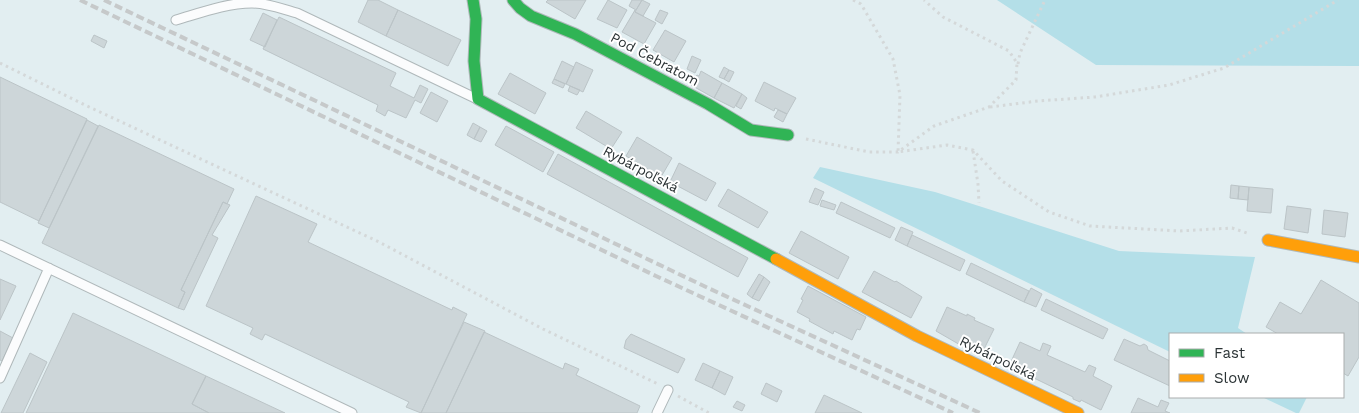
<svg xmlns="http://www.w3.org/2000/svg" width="1359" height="413" font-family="'Work Sans',sans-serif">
<rect width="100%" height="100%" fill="#e2eef1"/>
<path fill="#b4dfe8" d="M997,0H1359V66L1096,65Z
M820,167L935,192L1119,251L1255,257L1238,328L1247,334H1170V352L813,178Z
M1262,397H1307L1299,413H1296Z"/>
<path fill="#cdd6d9" stroke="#bbc4c7" d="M368,0H378L398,10L386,36L358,22Z
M548,0H586L575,19L546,2Z
M608,0L627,10L617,28L597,19Z
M632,0H642L636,10L629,6Z
M642,0L650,4L643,16L635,12Z
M398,10L461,40L448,66L386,36Z
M635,10V12L656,23L644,44L622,32Z
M660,10L668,13L662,24L655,20Z
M263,13L277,20L265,47L250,40Z
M279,17L396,73L390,86L414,98L420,85L428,89L421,103L415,100L406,118L388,110L385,116L376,111L378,105L263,49Z
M665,30L686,41L674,62L653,50Z
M94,35L107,41L104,48L91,41Z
M692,56L701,60L695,73L687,69Z
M562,61L574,67L566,84L554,79Z
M576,62L593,70L583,92L566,84Z
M724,67L729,70L724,79L719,77Z
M729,70L734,72L729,82L724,79Z
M701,71L722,83L714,98L691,85L697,75L699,76Z
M510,73L546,93L535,114L498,94Z
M0,77L87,119L39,221L0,202Z
M554,79L565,84L563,88L552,83Z
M764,82L796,98L787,114L775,108L774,111L755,101Z
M722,83L742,94L734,108L714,98Z
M570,86L580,90L577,95L568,91Z
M431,92L448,101L437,122L420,113Z
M742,94L747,98L741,109L736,106Z
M778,110L787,114L783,122L774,117Z
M586,111L622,132L611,149L576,128Z
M87,120L98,126L49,228L38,223Z
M473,123L480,127L474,139L467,135Z
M99,125L234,189L227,204L223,202L181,290L185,292L178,308L42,243Z
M506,126L554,152L543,172L495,145Z
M480,127L487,131L481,142L474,139Z
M637,137L672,158L661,177L626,156Z
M558,154L748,258L738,277L547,174Z
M679,163L716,183L706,201L670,182Z
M1231,185L1239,186L1238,199L1230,198Z
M1239,186L1249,187L1248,200L1238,199Z
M1249,187L1273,189L1271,213L1247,211Z
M815,188L824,192L818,205L809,202Z
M728,189L768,212L758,228L718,206Z
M256,196L317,224L308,242L452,310L453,307L467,314L421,413L406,407L409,402L265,334L262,340L250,334L253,328L206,306Z
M822,200L836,205L834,210L820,206Z
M223,202L230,205L212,235L218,238L184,310L178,308L185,292L181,290Z
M841,202L895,228L890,238L836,213Z
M1287,206L1311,209L1308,233L1284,229Z
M1324,210L1348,213L1345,237L1322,234Z
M901,227L913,232L907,246L895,240Z
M801,231L849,257L838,279L789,253Z
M912,235L965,260L960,271L907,246Z
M971,263L1029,291L1024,302L966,274Z
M874,271L895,282L896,281L922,297L911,318L862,292Z
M759,274L764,277L752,298L747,294Z
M764,277L770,282L759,301L752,298Z
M0,279L16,286L0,320Z
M1321,280L1359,303V357L1348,376L1343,373V334H1278L1266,327L1280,302L1301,314Z
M808,286L866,317L860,330L857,329L852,340L834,331L833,334L809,321L810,319L797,312L803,300L801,299Z
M1031,288L1042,294L1036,307L1024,302Z
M1046,299L1108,329L1103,339L1041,310Z
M947,307L967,316V314L975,318L974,320L994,329L982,353L963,344L962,346L936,331Z
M73,313L206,376L192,404L209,413H26Z
M464,322L485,331L446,413H421Z
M0,331L13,338L2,361L0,360Z
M484,332L563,369L565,363L579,369L576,375L640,406L637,413H446Z
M631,334L685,359L678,373L624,348L626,340Z
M1124,339L1140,346L1144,344L1147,346L1148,350L1170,361V386L1114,360Z
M1020,342L1040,351L1043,343L1051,346L1047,355L1085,372L1089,365L1096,368L1093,376L1112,386L1101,410L1081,400L1080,402L1073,399V397L1036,379L1028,377V375L1009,366Z
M30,353L47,362L23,413H1Z
M703,363L720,371L712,388L695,380Z
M720,371L733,377L725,395L712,388Z
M206,376L285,413H209L192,404Z
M766,383L782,391L777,402L761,394Z
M824,395L862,413H815Z
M1138,398L1158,407L1161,400L1169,403L1165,411L1170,413H1131Z
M737,401L745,405L742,411L733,407Z"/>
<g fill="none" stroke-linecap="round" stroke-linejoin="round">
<defs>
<path id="lane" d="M176,20C200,13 226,3 252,3C267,3 282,9 297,13L475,98
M0,245L352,413
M0,378L49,268
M657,413L668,390"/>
<path id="fast" d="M473,0L476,19L474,61L478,99L776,259
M513,0L520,8L531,16L575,34L708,104L751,130L788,135"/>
<path id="slow" d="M1268,240L1359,257
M776,259L917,336L1078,413"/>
</defs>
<use href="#lane" stroke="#afb8ba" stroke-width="11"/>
<use href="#fast" stroke="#afb8ba" stroke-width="13"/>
<use href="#slow" stroke="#afb8ba" stroke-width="13"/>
<path stroke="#d4d8d9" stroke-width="3" stroke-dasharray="2.5 4" stroke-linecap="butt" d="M853,0L861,4L893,59L900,95L898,152L947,145L973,150L1002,181L1049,212L1090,226L1180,231L1232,228L1250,234
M0,63L87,106L379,242L543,329L660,385
M1018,64L1020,53L1045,0
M990,107L1038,101L1095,97L1169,85L1224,68L1338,0
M806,139L869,152H898L934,126L989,107L1016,80L1017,63L1009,51L943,17L924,0
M973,151L978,184L979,203
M678,396L709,413"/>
<use href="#lane" stroke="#fbfcfd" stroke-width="9"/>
<use href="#fast" stroke="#30b455" stroke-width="11"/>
<use href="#slow" stroke="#ff9f0a" stroke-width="11"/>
<path stroke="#c6c9ca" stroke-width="4" stroke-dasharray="8 4" stroke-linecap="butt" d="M80,0L656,276L953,413
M104,0L706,287L980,413"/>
</g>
<g text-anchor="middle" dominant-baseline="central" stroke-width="4" stroke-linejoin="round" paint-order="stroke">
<g font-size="14" fill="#2a3234" stroke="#fff">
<text transform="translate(655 59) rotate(28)">Pod Čebratom</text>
<text transform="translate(641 169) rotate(28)">Rybárpoľská</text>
<text transform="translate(998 358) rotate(26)">Rybárpoľská</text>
</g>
</g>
<rect x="1169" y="333" width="175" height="65" fill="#ffffff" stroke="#aaadae"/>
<rect x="1179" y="349" width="25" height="8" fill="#30b455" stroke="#aaadae"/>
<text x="1214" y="358" font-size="15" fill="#2a3234">Fast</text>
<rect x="1179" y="374" width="25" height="8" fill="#ff9f0a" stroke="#aaadae"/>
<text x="1214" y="383" font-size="15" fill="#2a3234">Slow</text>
</svg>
